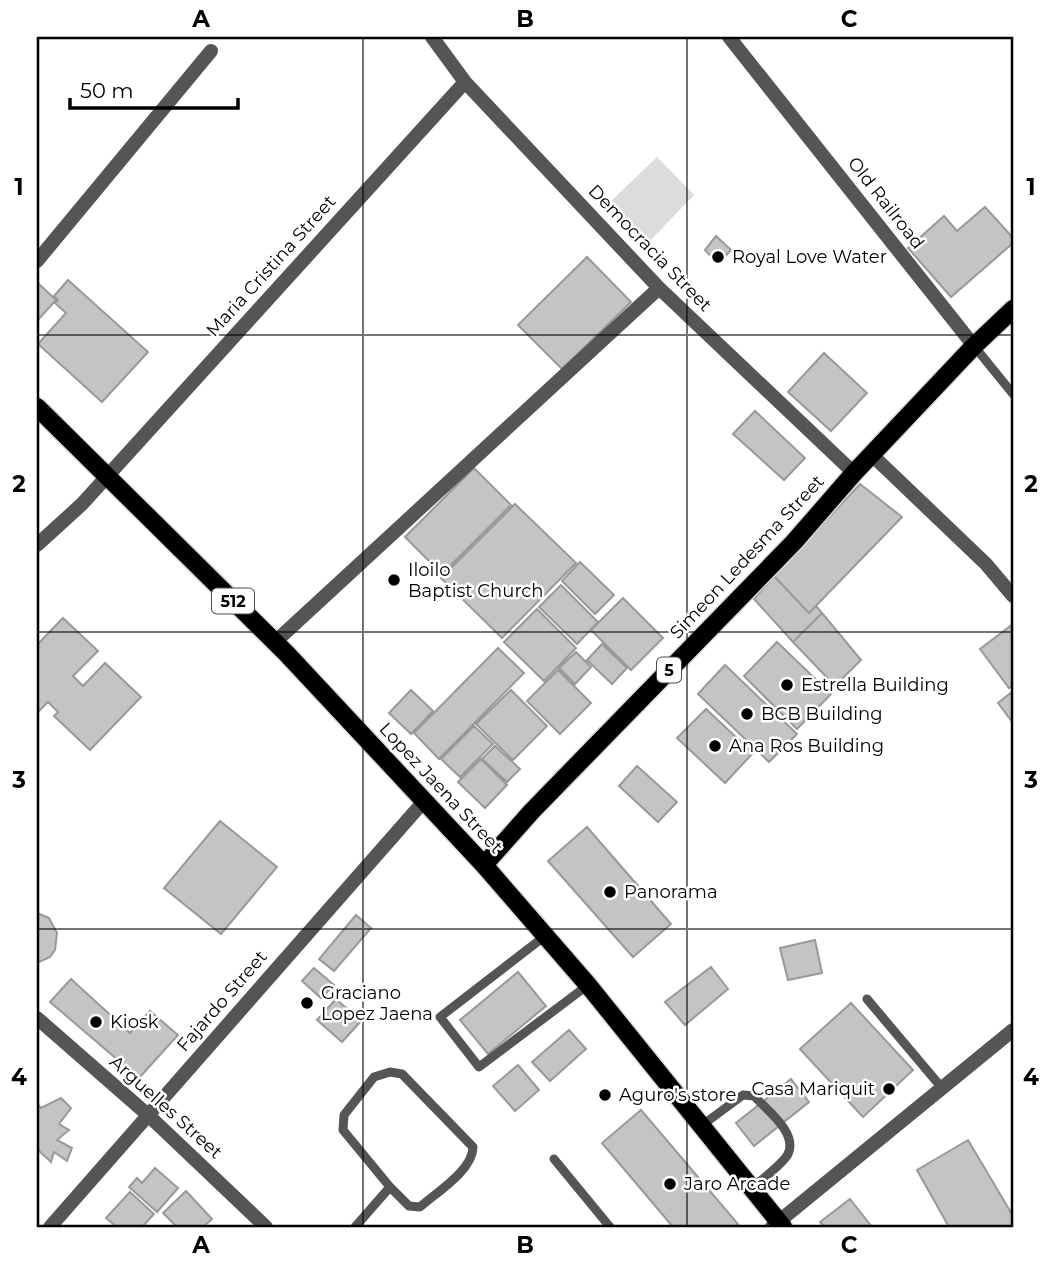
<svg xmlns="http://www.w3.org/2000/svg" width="1050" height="1264" font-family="Montserrat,sans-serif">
<rect width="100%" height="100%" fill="#fff"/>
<path fill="#dcdcdc" d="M657,157L694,195L646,245L606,206Z"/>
<path fill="#c4c4c4" stroke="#999" stroke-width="2" d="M985,207L1013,238V243L951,297L908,248L944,216L957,231Z
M716,236L731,250L718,264L705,250Z
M587,257L631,302L562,369L518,325Z
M68,280L148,352L102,402L38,344L66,313L55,303L58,300L54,296Z
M38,283L56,300L37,321V285Z
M824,353L867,393L831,431L788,392Z
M755,411L805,458L784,480L733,434Z
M474,468L511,505L442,574L405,537Z
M860,484L902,517L809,613L774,576Z
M515,504L576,563L502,638L441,578Z
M580,562L614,595L595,614L562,581Z
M774,576L809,613L816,606L822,613L793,642L754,599Z
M561,585L598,622L577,644L539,607Z
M623,598L663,638L631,670L591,630Z
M537,609L576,648L544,681L504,642Z
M822,613L861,660L835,686L793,642Z
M63,618L98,651L73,676L83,686L105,663L141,697L90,750L54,716L58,712L48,702L37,713V645Z
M1013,624V685L1009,688L980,649Z
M777,642L831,694L797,729L744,676Z
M602,644L627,668L612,684L587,660Z
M498,648L524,673L439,759L414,733Z
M576,652L591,667L575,684L559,668Z
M725,665L797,734L769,762L698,694Z
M558,670L591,703L560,734L527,701Z
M411,690L433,711L411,734L389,713Z
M511,690L547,726L513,760L476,724Z
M1013,691V723L998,703Z
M706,709L753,753L725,783L677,738Z
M474,726L493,744L460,777L441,759Z
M495,746L520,769L507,782L482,759Z
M481,759L507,785L485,808L458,782Z
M637,766L677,802L658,822L619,786Z
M220,821L277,867L221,934L164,888Z
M587,827L671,924L633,957L548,861Z
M37,913L49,918L57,933L55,950L50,957L37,963Z
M356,915L371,928L334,971L319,959Z
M815,940L822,973L788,980L780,948Z
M711,967L728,989L685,1025L665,1002Z
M314,968L334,985L321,998L302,981Z
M518,972L546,1006L488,1054L460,1020Z
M71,979L130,1033L150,1011L178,1035L139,1078L50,1002Z
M336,999L361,1021L342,1042L317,1020Z
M851,1003L913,1070L863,1117L800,1049Z
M569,1030L586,1049L550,1081L532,1062Z
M518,1065L539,1090L515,1111L493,1086Z
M791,1079L809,1102L754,1146L736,1123Z
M61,1098L71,1108L59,1124L69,1130L57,1140L72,1148L67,1161L54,1152L51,1162L37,1149V1103L41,1108Z
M641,1110L738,1224L734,1227H673L602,1143Z
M968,1140L1013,1216V1227H949L917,1170Z
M155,1168L178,1188L157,1212L129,1187L137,1178L142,1183Z
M186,1191L212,1219L203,1227H177L163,1213Z
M130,1192L154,1214L142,1227H117L106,1218Z
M850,1199L872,1227H825L820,1222Z"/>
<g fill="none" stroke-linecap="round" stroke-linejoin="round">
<defs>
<path id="primary" d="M37,407L287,654L484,865L588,985L783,1227
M484,865L532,811L794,542L854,473L974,346L1013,309"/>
</defs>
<use href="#primary" stroke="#dbdbdb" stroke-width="21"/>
<path stroke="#555" stroke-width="9" d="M974,346L1013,394
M545,936L440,1017L479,1067L588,985
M867,999L942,1088
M390,1072L402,1074L473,1147C473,1170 437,1192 420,1207L409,1206L390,1187L343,1130L344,1115L374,1077Z
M701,1126L743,1095L754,1096C767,1110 798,1133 788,1154C783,1164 761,1180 752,1188
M554,1159L610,1227
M355,1227L390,1187"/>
<path stroke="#555" stroke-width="14" d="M432,37L465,82L659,288L854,473
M729,37L974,346
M37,261L211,51
M37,545L82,504L465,82
M275,642L659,288
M772,1227L1013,1030"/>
<path stroke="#555" stroke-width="14" d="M872,455L986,564L1013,596
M37,1018L148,1115L266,1227
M50,1227L425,800"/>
<use href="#primary" stroke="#000" stroke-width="18"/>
</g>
<path fill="none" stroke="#000" stroke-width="2" stroke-opacity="0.55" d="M363,37V1227M687,37V1227M37,335H1013M37,632H1013M37,929H1013"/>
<g fill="#000" stroke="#fff" stroke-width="2.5">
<circle cx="718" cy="257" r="7"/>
<circle cx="394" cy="580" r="7"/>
<circle cx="787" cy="685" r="7"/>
<circle cx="747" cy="714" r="7"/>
<circle cx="715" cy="746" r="7"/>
<circle cx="610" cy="892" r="7"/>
<circle cx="307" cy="1003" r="7"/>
<circle cx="96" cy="1022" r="7"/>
<circle cx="889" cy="1089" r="7"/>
<circle cx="605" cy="1095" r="7"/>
<circle cx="670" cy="1184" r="7"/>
</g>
<g text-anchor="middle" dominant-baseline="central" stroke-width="5" stroke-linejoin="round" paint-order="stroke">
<g fill="#fff" stroke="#4c4c4c" stroke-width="2">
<rect x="212" y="588.5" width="42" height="25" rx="5"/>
<rect x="657" y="657.5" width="24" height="25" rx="5"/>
</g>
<g font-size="16" font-weight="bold" fill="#000">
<text x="233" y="601">512</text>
<text x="669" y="670">5</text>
</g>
<g font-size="18" fill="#000" stroke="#fff">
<text transform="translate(886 203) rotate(52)">Old Railroad</text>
<text transform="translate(650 248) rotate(46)">Democracia Street</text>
<text transform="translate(271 266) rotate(-48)">Maria Cristina Street</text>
<text transform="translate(747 557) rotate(-47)">Simeon Ledesma Street</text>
<text transform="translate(441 788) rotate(47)">Lopez Jaena Street</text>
<text transform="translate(222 1001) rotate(-49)">Fajardo Street</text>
<text transform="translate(166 1107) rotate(42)">Arguelles Street</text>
</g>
<g font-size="18" fill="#000" stroke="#fff" text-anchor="start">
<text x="732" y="257">Royal Love Water</text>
<text x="408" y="570">Iloilo<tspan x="408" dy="21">Baptist Church</tspan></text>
<text x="801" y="685">Estrella Building</text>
<text x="761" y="714">BCB Building</text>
<text x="729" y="746">Ana Ros Building</text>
<text x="624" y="892">Panorama</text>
<text x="321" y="993">Graciano<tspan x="321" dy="21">Lopez Jaena</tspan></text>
<text x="110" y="1022">Kiosk</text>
<text x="875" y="1089" text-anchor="end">Casa Mariquit</text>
<text x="619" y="1095">Aguro's store</text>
<text x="684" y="1184">Jaro Arcade</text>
</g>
</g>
<rect width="1050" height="1264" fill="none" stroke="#ffffff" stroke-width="77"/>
<path d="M70 98v10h168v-10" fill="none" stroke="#000000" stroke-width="3.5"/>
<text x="80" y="98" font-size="21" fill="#000000" stroke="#ffffff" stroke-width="5" paint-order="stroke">50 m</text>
<rect x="38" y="38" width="974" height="1188" fill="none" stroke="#000" stroke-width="2.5"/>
<g font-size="23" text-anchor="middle" font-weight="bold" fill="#000">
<text x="201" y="27">A</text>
<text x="525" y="27">B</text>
<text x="849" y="27">C</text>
<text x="19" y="195">1</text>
<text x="1031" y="195">1</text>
<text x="19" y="492">2</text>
<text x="1031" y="492">2</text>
<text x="19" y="788">3</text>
<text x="1031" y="788">3</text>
<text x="19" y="1085">4</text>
<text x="1031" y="1085">4</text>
<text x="201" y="1253">A</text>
<text x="525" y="1253">B</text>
<text x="849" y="1253">C</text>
</g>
</svg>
